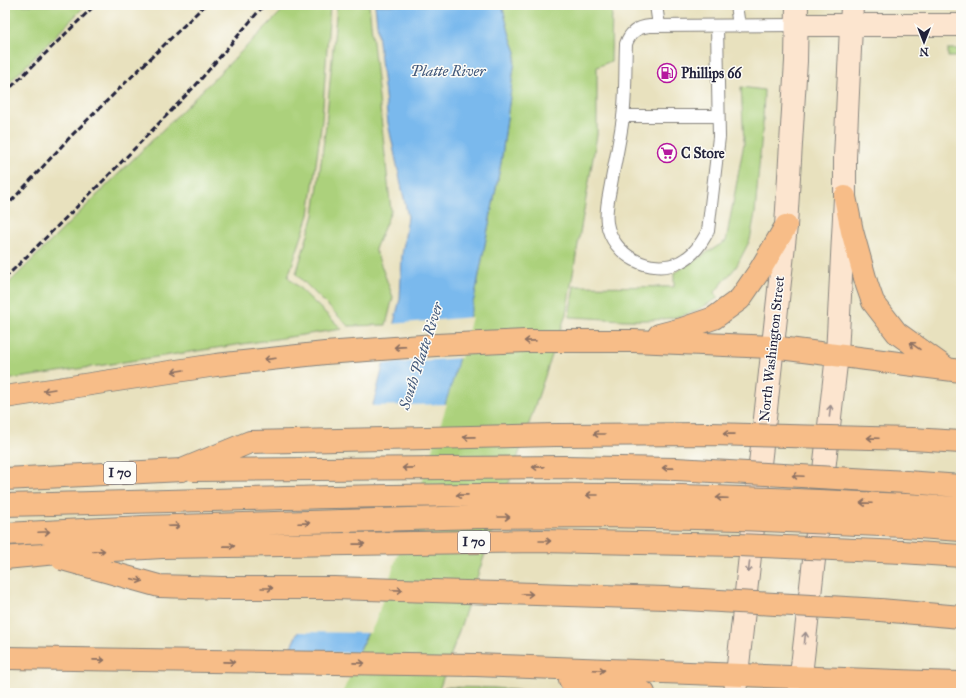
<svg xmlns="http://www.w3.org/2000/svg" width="966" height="698" font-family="'IM FELL Great Primer',serif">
<rect width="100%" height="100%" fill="#fdfcf7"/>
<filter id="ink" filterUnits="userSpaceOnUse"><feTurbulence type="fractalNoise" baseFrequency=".025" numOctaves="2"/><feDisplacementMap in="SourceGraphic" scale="8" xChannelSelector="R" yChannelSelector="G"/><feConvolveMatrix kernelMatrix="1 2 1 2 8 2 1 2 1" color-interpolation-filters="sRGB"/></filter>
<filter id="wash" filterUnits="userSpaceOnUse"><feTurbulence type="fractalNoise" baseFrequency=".012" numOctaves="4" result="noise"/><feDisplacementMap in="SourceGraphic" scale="16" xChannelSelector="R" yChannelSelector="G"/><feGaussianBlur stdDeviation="0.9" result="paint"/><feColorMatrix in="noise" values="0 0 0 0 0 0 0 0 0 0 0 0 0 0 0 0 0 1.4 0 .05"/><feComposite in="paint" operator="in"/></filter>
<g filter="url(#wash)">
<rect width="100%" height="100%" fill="#e8e1be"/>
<path fill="#acd17b" stroke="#677a5b" d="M5,5H86L5,87Z
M288,5H330L322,120L309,215L288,277L342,329L5,380V287Z
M337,5H369L391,211L375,249L393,297L386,325L348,326L296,274L314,215L326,125Z
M502,5H612L611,61L597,67V135L566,314L438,693H339L373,622L475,295L501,163L516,52L510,36Z
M948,49H961V57H948Z
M741,87L764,90L763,121L755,213L750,240L736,267L714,293L718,298C710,303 702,308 693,312C659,326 606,318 569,317L574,286L674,287V273L726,241L744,143Z
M444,687L494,688L543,693H471Z"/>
<path fill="#7ab9ed" stroke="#4e6e94" d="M375,5H502L510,36L516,52L501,163L475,295L453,380L373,622L339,693H264L272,686L298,632L375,398L400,299L402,255L408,217L388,123Z"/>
<path fill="#e8e1be" d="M472,317L461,358L382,364L392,324Z
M447,404L375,623L370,633L295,632L371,406Z
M286,652L361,653L342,693H262L271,685Z"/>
</g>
<g filter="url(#ink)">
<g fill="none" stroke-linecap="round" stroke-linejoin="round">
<defs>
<path id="lane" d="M656,5L659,26
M736,5L739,26
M717,26L719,137L708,231C701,244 694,255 680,262C650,276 612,255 607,223C605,210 609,196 611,184C615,162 620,140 623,117C626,94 625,68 626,44C630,32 638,27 650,26L797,25
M623,116H718"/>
<path id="secondary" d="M797,25H961
M735,693L786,226L796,61L797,5
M799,693L837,355L845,197V158L852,5"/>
<path id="highway" d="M845,197L852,231L867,285L873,302L897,333L946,368
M659,335L682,329L714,318L740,299L760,270L786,226
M5,397L216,365L325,353L436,345L526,341H634L772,347L961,371
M912,439L961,442
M5,479L182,470
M906,482L961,486
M905,505L961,508
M904,526L961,530
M902,552L961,556
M5,558L46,554
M880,610L961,617
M5,658L476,665L925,682L961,683
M570,680L644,693"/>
</defs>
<use href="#lane" stroke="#85827c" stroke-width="14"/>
<use href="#secondary" stroke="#85827c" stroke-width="24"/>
<use href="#highway" stroke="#85827c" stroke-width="24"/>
<use href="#lane" stroke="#fff" stroke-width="12"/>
<use href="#secondary" stroke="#fce5cf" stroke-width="22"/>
<use href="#highway" stroke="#f7bd88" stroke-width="22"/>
<path stroke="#22223b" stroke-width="3" stroke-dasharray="6 3" stroke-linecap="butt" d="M5,93L95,5
M5,208L71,136L205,5
M5,278L104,180L196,85L264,5"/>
<defs>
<path id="highway-bridge" d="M182,470L250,442L556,435L711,434L912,439
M193,470L563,467L676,469L906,482
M5,505C213,500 421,493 629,495C721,496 813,501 905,505
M5,534L143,527L477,517L606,516L740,519L904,526
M46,554L162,547L540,541L738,545L902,552
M62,559L159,586L222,588H334L666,598L829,607L880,610"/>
</defs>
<use href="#highway-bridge" stroke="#85827c" stroke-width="24" stroke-linecap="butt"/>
<use href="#highway-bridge" stroke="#f7bd88" stroke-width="22"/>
</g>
<defs><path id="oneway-shaft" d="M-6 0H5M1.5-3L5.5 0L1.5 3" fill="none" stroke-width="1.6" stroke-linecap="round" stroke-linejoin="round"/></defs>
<g stroke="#8c7062">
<use href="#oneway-shaft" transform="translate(530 341) rotate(179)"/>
<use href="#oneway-shaft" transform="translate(915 346) rotate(-145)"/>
<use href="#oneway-shaft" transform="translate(400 347) rotate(176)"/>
<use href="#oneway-shaft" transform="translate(270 359) rotate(173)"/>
<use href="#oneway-shaft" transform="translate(178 371) rotate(171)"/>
<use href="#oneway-shaft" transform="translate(49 390) rotate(171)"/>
<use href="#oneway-shaft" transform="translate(599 434) rotate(180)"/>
<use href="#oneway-shaft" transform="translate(729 434) rotate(-179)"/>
<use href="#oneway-shaft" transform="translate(469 437) rotate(179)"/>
<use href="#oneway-shaft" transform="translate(873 438) rotate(-178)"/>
<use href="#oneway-shaft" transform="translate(538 467) rotate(179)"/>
<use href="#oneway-shaft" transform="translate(408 468) rotate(179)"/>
<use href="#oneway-shaft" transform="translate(668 468) rotate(-179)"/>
<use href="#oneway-shaft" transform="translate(798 476) rotate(-177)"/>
<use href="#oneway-shaft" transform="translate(462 495) rotate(179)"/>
<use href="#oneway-shaft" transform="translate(592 495) rotate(180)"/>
<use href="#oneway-shaft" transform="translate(722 498) rotate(-178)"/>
<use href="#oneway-shaft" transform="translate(866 503) rotate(-178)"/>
<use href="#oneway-shaft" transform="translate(504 517)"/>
<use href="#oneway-shaft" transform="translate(304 523) rotate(-2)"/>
<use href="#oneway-shaft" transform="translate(174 526) rotate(-2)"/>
<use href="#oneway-shaft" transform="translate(44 532) rotate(-3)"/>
<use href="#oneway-shaft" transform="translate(545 541)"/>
<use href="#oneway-shaft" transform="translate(359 544) rotate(-1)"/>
<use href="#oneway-shaft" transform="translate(229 546) rotate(-1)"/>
<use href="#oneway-shaft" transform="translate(99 551) rotate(-4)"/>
<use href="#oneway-shaft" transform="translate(137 580) rotate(15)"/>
<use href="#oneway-shaft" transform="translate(267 588)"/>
<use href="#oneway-shaft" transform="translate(397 590) rotate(2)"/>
<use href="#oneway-shaft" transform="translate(527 594) rotate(2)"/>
<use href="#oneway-shaft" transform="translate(99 660) rotate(1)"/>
<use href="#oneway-shaft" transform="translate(229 662) rotate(1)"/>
<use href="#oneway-shaft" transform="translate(359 663) rotate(1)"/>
<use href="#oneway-shaft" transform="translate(599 670) rotate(2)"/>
</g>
<g stroke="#9a8d8c">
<use href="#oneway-shaft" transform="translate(830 411) rotate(-84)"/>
<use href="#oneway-shaft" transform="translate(749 567) rotate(96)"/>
<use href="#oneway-shaft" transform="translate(805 638) rotate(-84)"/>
</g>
</g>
<defs>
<symbol id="fuel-ring" viewBox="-11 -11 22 22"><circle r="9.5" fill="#fdfcf7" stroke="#b5179e" stroke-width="1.5"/><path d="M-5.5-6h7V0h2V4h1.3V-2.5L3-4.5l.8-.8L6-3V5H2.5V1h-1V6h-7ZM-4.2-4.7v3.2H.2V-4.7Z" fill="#b5179e"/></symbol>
<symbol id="supermarket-ring" viewBox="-11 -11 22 22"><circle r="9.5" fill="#fdfcf7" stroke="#b5179e" stroke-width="1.5"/><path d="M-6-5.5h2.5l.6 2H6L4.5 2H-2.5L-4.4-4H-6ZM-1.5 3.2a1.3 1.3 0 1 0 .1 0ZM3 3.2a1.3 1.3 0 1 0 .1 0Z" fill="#b5179e"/></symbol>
</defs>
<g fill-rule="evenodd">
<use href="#fuel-ring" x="656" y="62" width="22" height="22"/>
<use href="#supermarket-ring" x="656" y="142" width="22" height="22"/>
</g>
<g text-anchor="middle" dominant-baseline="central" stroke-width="3" stroke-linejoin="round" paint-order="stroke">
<g fill="#fdfcf7" stroke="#646373" stroke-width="1">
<rect x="104" y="462" width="32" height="22" rx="3"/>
<rect x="458" y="531" width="32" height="22" rx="3"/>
</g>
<g font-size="13" font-weight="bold" fill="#22223b">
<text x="120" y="473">I 70</text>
<text x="474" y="542">I 70</text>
</g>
<g font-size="14" font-weight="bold" fill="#22223b" stroke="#fdfcf7" text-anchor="start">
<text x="681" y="73">Phillips 66</text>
<text x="681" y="153">C Store</text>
</g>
<g font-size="14" fill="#22223b" stroke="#fdfcf7">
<text transform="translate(772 349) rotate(-84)">North Washington Street</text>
</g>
<g font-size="15" font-style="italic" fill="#415779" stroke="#fdfcf7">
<text x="448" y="71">Platte River</text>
<text transform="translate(421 356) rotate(-72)">South Platte River</text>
</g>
</g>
<rect width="966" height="698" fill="none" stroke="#fdfcf7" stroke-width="20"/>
<g transform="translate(924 42) rotate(180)" stroke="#fdfcf7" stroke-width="3" paint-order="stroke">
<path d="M0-3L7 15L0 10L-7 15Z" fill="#22223b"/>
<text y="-6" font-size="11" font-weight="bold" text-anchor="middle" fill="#22223b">N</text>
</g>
</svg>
